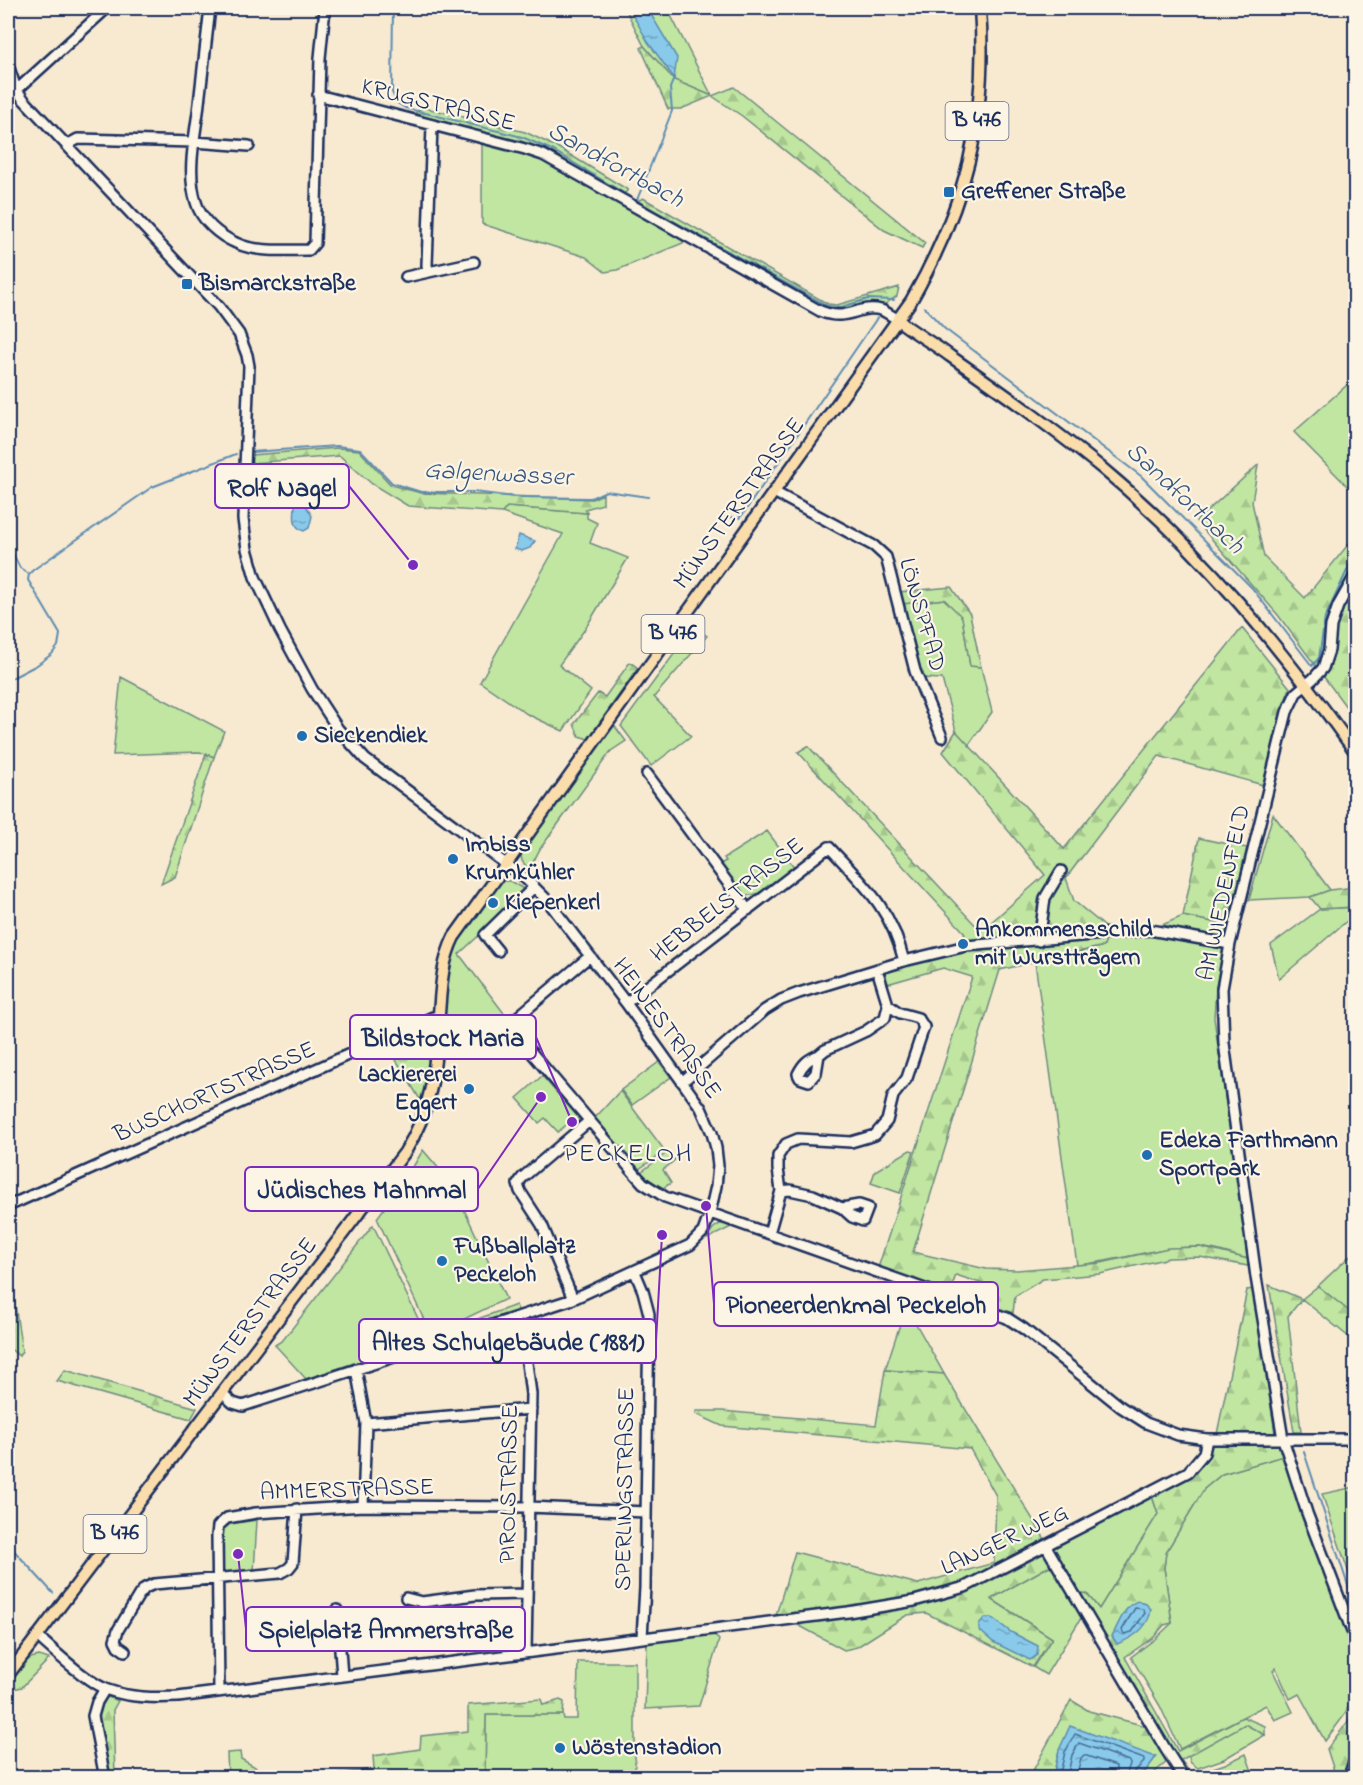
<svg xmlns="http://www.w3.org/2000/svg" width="1363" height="1785" font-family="'Indie Flower',sans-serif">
<defs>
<pattern id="forest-firs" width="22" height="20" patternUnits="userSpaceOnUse" patternTransform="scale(1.5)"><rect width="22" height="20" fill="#c1e6a1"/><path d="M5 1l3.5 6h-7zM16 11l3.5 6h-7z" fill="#a5c68d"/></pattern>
<pattern id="water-ripples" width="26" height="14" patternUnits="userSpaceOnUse" patternTransform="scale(1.5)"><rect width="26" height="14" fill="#89caea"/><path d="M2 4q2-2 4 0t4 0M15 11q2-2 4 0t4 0" fill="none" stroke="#6fa4c1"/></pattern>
</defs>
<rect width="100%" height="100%" fill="#f8ead1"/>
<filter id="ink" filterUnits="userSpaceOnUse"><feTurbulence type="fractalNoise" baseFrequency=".0167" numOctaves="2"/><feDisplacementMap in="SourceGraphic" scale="12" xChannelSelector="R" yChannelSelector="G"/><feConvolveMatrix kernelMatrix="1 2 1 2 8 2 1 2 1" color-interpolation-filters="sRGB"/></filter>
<g filter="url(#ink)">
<path fill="#c1e6a1" stroke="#6e8a80" stroke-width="1.5" d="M625,8H667L712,96L674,80L644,46Z
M482,141L524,152L542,159L684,239L683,243L617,270L605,272L586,257L482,224Z
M1355,378V494L1294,432Z
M507,507L587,513V518L597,523L590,543L628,558L585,629L559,665L591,691L563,731L527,714L480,682L563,534L502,513Z
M944,599L962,616L970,666L981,667L992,712L968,746L956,731L942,679L922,678L902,604Z
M694,627L707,636L654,697L691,736L651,766L621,726Z
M121,677L224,731L214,757L200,752L113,755Z
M613,724L626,741L611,751L540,849L529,870L522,861L520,851L559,797L578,776L592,752Z
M1273,814L1330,890L1310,897L1249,900Z
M767,831L795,868C783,876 754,905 741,892C733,885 726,873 720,864L726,861L724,858Z
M501,881H510L527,891L459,954L507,1017L494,1027L457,1024L444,1017L450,958L455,943L494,888Z
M1355,907V914L1279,979L1271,945L1320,909Z
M1183,916L1228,925L1226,933L1220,937L1162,925Z
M1150,935L1223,949L1216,988L1214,1018L1248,1259C1232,1255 1214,1248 1198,1247C1157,1246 1117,1262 1077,1265L1035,962L1104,946L1106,938Z
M659,1062L671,1077L632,1105L621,1090Z
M542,1076L578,1117L579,1120L576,1125L571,1121L558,1132L545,1118L539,1123L517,1098Z
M620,1091L665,1151L636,1171L594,1119Z
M423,1150L452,1184L506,1299L431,1335L377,1218L407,1177Z
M910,1150L914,1151L900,1193L871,1183L875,1171Z
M668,1152L675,1160L663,1170L671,1183L663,1188L651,1181L641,1172Z
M725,1223L733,1226L707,1239C711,1230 715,1224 725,1223Z
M373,1225L428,1339L306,1379L275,1345L283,1340Z
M1355,1251V1316L1318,1286Z
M906,1306L944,1374L885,1370Z
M1283,1456L1304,1517L1355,1653V1660L1351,1669V1696L1346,1713L1325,1741L1299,1694L1290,1699L1276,1668L1273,1671L1293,1712L1275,1720L1266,1705L1180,1749L1160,1706L1131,1657L1155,1639L1172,1623L1164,1568L1166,1552L1204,1489L1222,1474Z
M1355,1487H1356L1355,1591L1322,1494Z
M1151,1493L1158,1514L1099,1609L1087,1594L1077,1592L1050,1548Z
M257,1520L254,1572L221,1574L223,1529L230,1524Z
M1051,1565L1083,1615L1046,1675L1033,1667L1052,1638L991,1599Z
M713,1634L719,1640L699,1706L645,1709L647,1643Z
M39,1656L49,1659L22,1687L8,1690C7,1675 24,1658 39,1656Z
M578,1662H635V1777L485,1778L486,1715H563L564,1719H577Z
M1245,1724L1265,1735L1224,1759L1198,1768L1191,1763L1188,1755Z
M1246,1754L1254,1777L1193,1778L1192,1775L1225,1764Z"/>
<path fill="url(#forest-firs)" stroke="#6e8a80" stroke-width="1.5" d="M644,46L674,80L712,96L734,87L925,243L922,248L884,230L742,116L712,96L681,109H668L641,48Z
M422,107L525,132L557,147L628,190L623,195L553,153L521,141L414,114Z
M643,198L828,304L837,305L899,287L897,296L882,306L842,313L832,312L635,202Z
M338,448L359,450L391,485L421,493L592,499L603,494V504L585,509L587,513L507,507L502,513L408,506L372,484L340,456L251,463V455Z
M1258,465L1252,502L1264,557L1305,598L1355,536V719L1278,615L1196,521Z
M951,587L970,614L981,667L970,666L962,617L944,599L902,604L899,592Z
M1242,628L1290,688L1281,711L1263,785L1159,756L1066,878L1074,901L1109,930L1104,946L1000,970L913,1252L986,1269L1017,1270L1101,1263L1168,1248L1200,1247L1248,1259V1266L1200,1257L1169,1258L1100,1274L1043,1279L1015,1296L1013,1313L977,1301L983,1284L956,1275L950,1292L878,1268L972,977L943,968L887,984L884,972L966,950L964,932L798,752L808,746L981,931L1045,875L943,752L956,731L1064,849Z
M630,662L638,668L588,739L579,736L574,724L598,693L605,697Z
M206,754L214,757L175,877L161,884Z
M1199,838L1247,848L1228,925L1183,916Z
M1355,887V907L1320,909L1310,897L1330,890Z
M433,1024L424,1106L387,1045Z
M8,1259L22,1351L19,1356L8,1347Z
M1269,1285L1302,1299L1288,1316L1301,1432H1294Z
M1318,1286L1355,1316V1342L1302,1299Z
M1253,1289L1275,1433L1217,1434L1247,1290Z
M516,1305L518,1310L432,1338L431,1336Z
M65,1370L197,1408L191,1419L57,1381Z
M885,1370L944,1374L1046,1541L1039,1545L1051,1565L991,1599L1052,1638L1033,1667L926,1613L907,1615L857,1647L844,1650L798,1625L795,1612L776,1615L795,1552L918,1584L994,1563L996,1496L970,1449L722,1426L696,1414V1411H722L876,1425Z
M1213,1443L1278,1444L1283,1456L1222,1474L1204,1489L1166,1552L1164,1568L1172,1623L1164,1625L1154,1637L1125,1657L1178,1751L1243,1717L1265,1726V1735L1245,1724L1181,1760L1193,1777H1187L1176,1755L1077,1592L1087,1594L1099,1609L1158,1514L1151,1493C1177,1480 1202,1471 1213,1443Z
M108,1697L118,1701L113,1710L115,1777H108L96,1715L103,1699Z
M541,1699L543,1705L560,1700L564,1702L563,1715H486L485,1777H313L374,1769L373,1756L420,1749L421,1736L468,1731V1705Z
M1071,1700L1089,1711L1149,1727L1169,1760L1149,1777H1130L1144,1773L1156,1756L1059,1750L1053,1777L1029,1778Z
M1355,1704V1740L1344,1777H1336L1327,1749L1352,1716Z
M240,1752L241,1759L273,1777H228L227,1753Z"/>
<path fill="url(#water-ripples)" stroke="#5d8cb2" stroke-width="1.5" d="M629,8H647L677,58L674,78L648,42Z
M298,502L305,504L312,516L309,528L304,531C291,527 295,514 295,504Z
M519,535L535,541L530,548L522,551L515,549Z
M1138,1601L1146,1604L1151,1609C1149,1627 1133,1638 1117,1644L1112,1636C1119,1624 1124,1605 1138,1601Z
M985,1618H992L1011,1632L1038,1646L1037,1655L1030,1660L993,1642L979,1630V1625Z
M1070,1726L1156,1757L1144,1773L1130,1777H1053L1059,1750Z"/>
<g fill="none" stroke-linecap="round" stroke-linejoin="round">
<path stroke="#476d96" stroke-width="1.5" d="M1135,1608L1143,1609L1145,1613L1132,1632L1124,1634L1122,1630Z
M1059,1778L1065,1752L1075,1734L1144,1759V1762L1134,1772L1133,1778
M1067,1778L1072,1755L1079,1743L1129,1761L1130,1764L1125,1778
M1076,1778L1081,1758L1084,1755L1116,1766V1778"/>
<path stroke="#5d8cb2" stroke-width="2" d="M393,8L392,92L397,103L405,108L522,137L554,151L637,201L827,306L838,308L868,299L894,300
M637,200L672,111L670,88L674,78
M924,307L945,329L1141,476L1252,588L1312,666L1319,658L1325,618L1351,562
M251,452L337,446L360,449L392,483L421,492H474L514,497L591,498L606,491L648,497
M720,516L739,518L743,514L877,318
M8,544L20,568L29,574
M8,680L37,665L52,654L58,646L60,634L28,580L29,574L33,570L152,487L236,454
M1304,1452L1356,1610
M8,1544L53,1593"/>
<defs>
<path id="minor" d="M210,8C206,42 202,77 198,112C194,141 187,174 196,202C201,221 220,236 236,243C257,253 286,250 309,250L315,243L320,58L325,8
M8,65L16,89L24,100L219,307L239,334L247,355L249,366L243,519L247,549L255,577L280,630L312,689L338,729L365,759L526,879L547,900L626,1003L701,1108L712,1133L716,1148L718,1166L716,1186L710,1213L703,1232L690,1245L573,1299L243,1406L233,1403L223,1394
M318,95L525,149L543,155L820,311C848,323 858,304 881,310C887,312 893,317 898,320
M8,98L107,8
M67,145L78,139L194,142L249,146
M428,272L427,265L432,126
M406,277L474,262
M774,492L874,546L886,557L915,671L942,737
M1356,574L1338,606L1331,626L1329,650L1323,668L1313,679L1296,693L1287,712L1230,944L1222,989L1224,1043L1256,1277L1283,1439L1307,1513L1356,1642
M647,774L748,910
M1039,941L1045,898L1061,871
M498,951L485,935L534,887
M590,956L508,1025L635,1174L643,1183L665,1197L1007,1318L1024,1329L1121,1407L1146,1423L1178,1435L1207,1439H1356
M904,961L966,946L1150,930L1230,944
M626,1003L829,847C865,886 891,908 904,961L799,993L781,1000L765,1010L682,1082
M819,1055C808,1059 803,1064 798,1074L800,1078L809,1081L816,1073L819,1055L825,1050L866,1031L885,1018L888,1005
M781,1191L790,1190L813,1195L842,1208L859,1205L868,1208L863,1221L852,1217L842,1208
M8,1206L433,1017L439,1018
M769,1233L781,1191L778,1169V1156L786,1144L798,1139L851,1142L875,1135L887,1121L893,1096L907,1078L924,1027L918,1018L900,1013L888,1005L877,969
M635,1272L643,1291L649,1314L645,1588L642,1637
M573,1299L542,1225L520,1191L518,1184L522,1178L588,1122
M516,1318L527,1363L531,1394L526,1652
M356,1369L366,1423L363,1506
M366,1423L531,1409
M1046,1546L1165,1748L1184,1778
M406,1598L422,1602L475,1595L527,1594
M337,1610L342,1676
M37,1636C54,1651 88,1683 108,1690C131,1698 154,1698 178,1697L848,1612L914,1601L965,1587L1188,1472L1204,1453L1207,1439
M125,1651L118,1646L115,1640L118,1630L139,1595L145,1588L154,1584L280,1573L289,1568L293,1563L297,1509
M219,1691L217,1536L218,1526L227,1518L256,1513L363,1506L529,1507L646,1512
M105,1778L93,1716L97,1702L105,1689
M1348,1778L1356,1757"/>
<path id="major" d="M898,320C914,333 933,343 950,356C1002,392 1054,429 1103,469C1202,551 1282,649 1356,753
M8,1675L405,1152C434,1105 435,1067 439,1014C441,987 442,961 454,937L911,301C966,205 988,119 980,8"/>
</defs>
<use href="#minor" stroke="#1b2f5e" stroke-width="14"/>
<use href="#major" stroke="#1b2f5e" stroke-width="15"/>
<use href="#minor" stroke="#fcf5e5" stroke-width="9"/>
<use href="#major" stroke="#faddab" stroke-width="10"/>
</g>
</g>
<g fill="#1f6fb2" stroke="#fcf5e5" stroke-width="2">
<rect x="943" y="186" width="12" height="12" rx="3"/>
<rect x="181" y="278" width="12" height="12" rx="3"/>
<circle cx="302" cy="736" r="6"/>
<circle cx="453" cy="859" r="6"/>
<circle cx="493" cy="903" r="6"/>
<circle cx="963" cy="944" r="6"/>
<circle cx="469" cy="1089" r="6"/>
<circle cx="1147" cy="1155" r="6"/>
<circle cx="442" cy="1261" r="6"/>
<circle cx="560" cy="1748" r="6"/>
</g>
<g text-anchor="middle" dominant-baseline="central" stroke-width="4.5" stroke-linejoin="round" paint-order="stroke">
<g fill="#fcf5e5" stroke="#5e6a86" stroke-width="1.5">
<rect x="945.5" y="102" width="63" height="38" rx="4.5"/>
<rect x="641.5" y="615" width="63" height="38" rx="4.5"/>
<rect x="83.5" y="1515" width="63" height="38" rx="4.5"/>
</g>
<g font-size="22" font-weight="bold" fill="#1b2f5e">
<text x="977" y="121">B 476</text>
<text x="673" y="634">B 476</text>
<text x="115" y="1534">B 476</text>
</g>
<g font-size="24" fill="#1b2f5e" stroke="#fcf5e5">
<text transform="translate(438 106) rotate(14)">KRUGSTRASSE</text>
<text transform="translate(740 504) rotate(-54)">MÜNSTERSTRASSE</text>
<text transform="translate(921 615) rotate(74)">LÖNSPFAD</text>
<text transform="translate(1225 893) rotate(-78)">AM WIEDENFELD</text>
<text transform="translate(728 901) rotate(-38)">HEBBELSTRASSE</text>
<text transform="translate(666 1029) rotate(54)">HEINESTRASSE</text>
<text transform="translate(215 1093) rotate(-24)">BUSCHORTSTRASSE</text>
<text transform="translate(251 1323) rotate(-53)">MÜNSTERSTRASSE</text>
<text transform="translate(510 1484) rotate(-89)">PIROLSTRASSE</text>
<text transform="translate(626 1489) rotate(-89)">SPERLINGSTRASSE</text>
<text transform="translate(347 1491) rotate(-2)">AMMERSTRASSE</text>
<text transform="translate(1005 1541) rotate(-25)">LANGER WEG</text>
</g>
<g font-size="24" font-weight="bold" fill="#1b2f5e" stroke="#fcf5e5" text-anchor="start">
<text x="961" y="192">Greffener Straße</text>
<text x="199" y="284">Bismarckstraße</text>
<text x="314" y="736">Sieckendiek</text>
<text x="465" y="845">Imbiss<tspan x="465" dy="28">Krumkühler</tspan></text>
<text x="505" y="903">Kiepenkerl</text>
<text x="975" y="930">Ankommensschild<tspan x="975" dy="28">mit Wurstträgern</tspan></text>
<text x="457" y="1075" text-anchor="end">Lackiererei<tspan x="457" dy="28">Eggert</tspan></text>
<text x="1159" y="1141">Edeka Farthmann<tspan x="1159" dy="28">Sportpark</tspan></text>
<text x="454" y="1247">Fußballplatz<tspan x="454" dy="28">Peckeloh</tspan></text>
<text x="572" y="1748">Wöstenstadion</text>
</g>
<g font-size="26" font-style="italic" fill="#365681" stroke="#fcf5e5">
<text transform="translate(615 166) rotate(29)">Sandfortbach</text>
<text transform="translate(498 475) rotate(3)">Galgenwasser</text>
<text transform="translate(1184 499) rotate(43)">Sandfortbach</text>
</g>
<g font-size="27" letter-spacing="1.5" fill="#1b2f5e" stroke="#fcf5e5">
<text x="628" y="1154">PECKELOH</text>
</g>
</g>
<path fill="none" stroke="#7b2cbf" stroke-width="2" d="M413 565L349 486M572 1122L536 1037M541 1097L478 1189M706 1206L714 1304M662 1235L656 1341M238 1554L246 1629"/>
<g fill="#7b2cbf" stroke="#fcf5e5" stroke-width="2">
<circle cx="413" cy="565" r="6"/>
<circle cx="572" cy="1122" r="6"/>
<circle cx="541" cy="1097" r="6"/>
<circle cx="706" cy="1206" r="6"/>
<circle cx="662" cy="1235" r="6"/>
<circle cx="238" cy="1554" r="6"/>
</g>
<g fill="#fcf5e5" stroke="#7b2cbf" stroke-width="2">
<rect x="215" y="464" width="134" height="44" rx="6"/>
<rect x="350" y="1015" width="186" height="44" rx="6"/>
<rect x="245" y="1167" width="233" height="44" rx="6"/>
<rect x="714" y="1282" width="284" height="44" rx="6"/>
<rect x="359" y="1319" width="297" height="44" rx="6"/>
<rect x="246" y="1607" width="279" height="44" rx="6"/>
</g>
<g font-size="26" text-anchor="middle" font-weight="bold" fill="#1b2f5e">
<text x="282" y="496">Rolf Nagel</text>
<text x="443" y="1046">Bildstock Maria</text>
<text x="362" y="1198">Jüdisches Mahnmal</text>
<text x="856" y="1313">Pioneerdenkmal Peckeloh</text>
<text x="508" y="1350">Altes Schulgebäude (1881)</text>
<text x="386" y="1638">Spielplatz Ammerstraße</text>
</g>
<rect width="1363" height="1785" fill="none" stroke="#fcf5e5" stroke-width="30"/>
<rect x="15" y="15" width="1333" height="1755" fill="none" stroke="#1b2f5e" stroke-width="2" filter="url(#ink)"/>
</svg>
